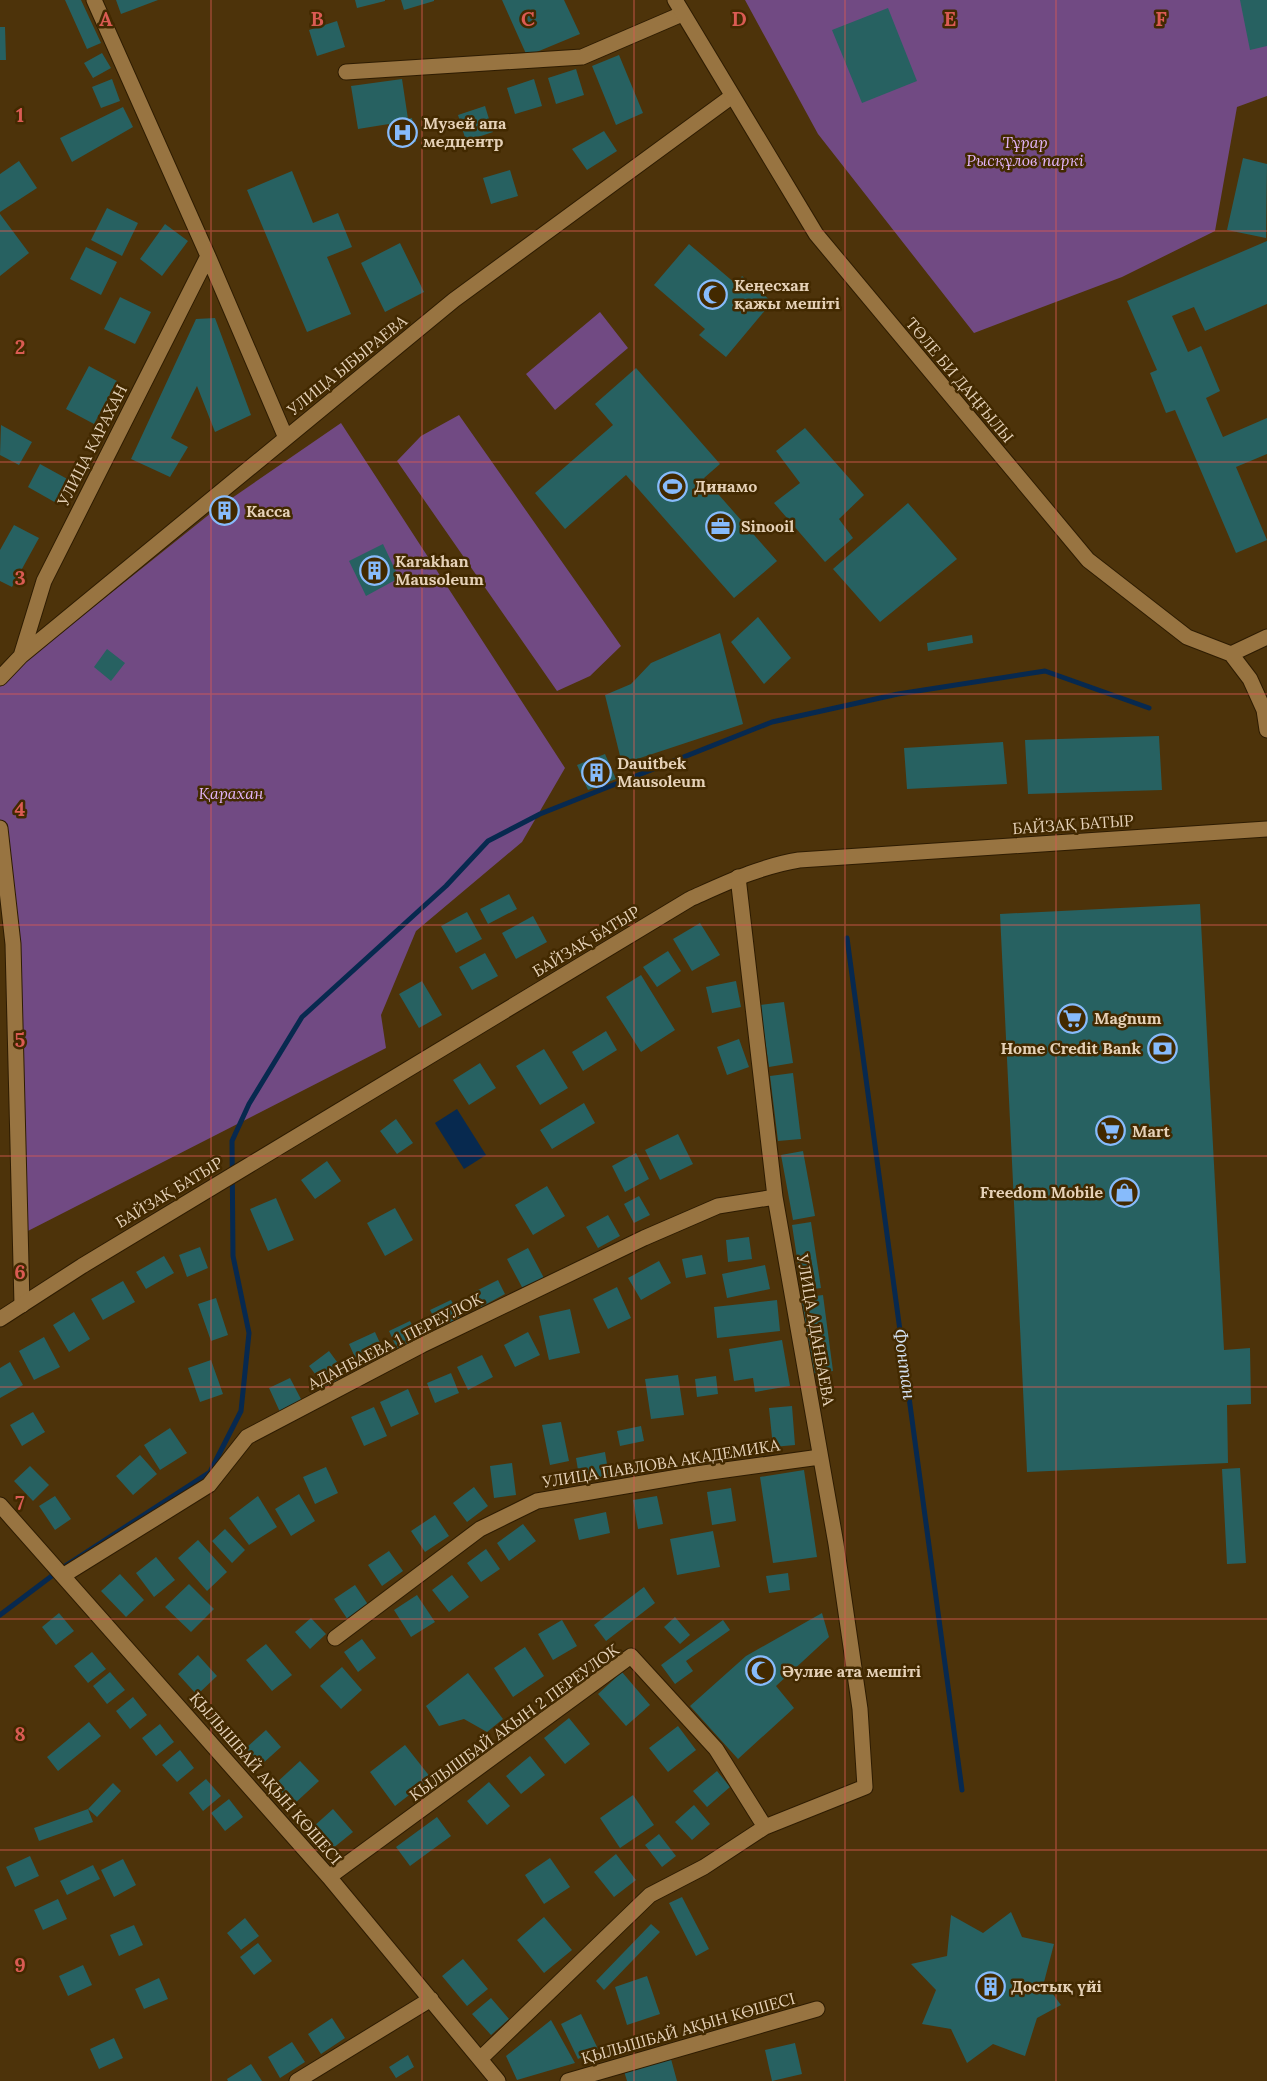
<svg xmlns="http://www.w3.org/2000/svg" width="1267" height="2081" font-family="Lora,serif">
<rect width="100%" height="100%" fill="#4d330a"/>
<path fill="#714a83" d="M745,0H1267V96L1237,107L1215,231L1122,277L974,333L818,134Z
M600,312L628,348L555,410L526,374Z
M459,415L621,646L590,676L557,691L397,461L421,436Z
M341,423L565,768L522,842L416,931L381,1015L386,1048L22,1234L0,820V682L216,509Z"/>
<path fill="#07294f" d="M457,1109L486,1155L464,1169L435,1123Z"/>
<g fill="none" stroke-linecap="round" stroke-linejoin="round">
<path stroke="#07294f" stroke-width="5" d="M847,938L962,1790
M0,1615L65,1566L210,1472L241,1411L249,1333L233,1256L232,1141L249,1104L302,1017L446,886L488,841L540,814L772,722L898,694L1045,671L1149,708"/>
</g>
<path fill="#276161" d="M65,0H81L101,43L87,49Z
M116,0H158L121,14Z
M355,0H385V1L357,8Z
M401,0H434V1L404,10Z
M502,0H564L580,34L527,56Z
M1240,0H1267V46L1250,50Z
M888,8L917,81L862,103L832,30Z
M337,21L345,47L317,56L309,30Z
M0,27H5L6,60H0Z
M102,53L111,68L93,78L84,63Z
M619,55L643,113L616,125L592,66Z
M576,69L584,95L556,104L548,78Z
M112,79L120,101L101,108L92,87Z
M402,79L408,119L412,118L416,142L392,146L389,124L358,129L351,86Z
M534,79L542,106L515,114L507,88Z
M485,106L493,132L466,141L458,115Z
M123,107L133,127L72,162L60,138Z
M604,131L617,151L587,170L572,149Z
M1243,158L1267,164L1266,238L1227,230Z
M19,161L37,188L0,212V174Z
M510,170L518,196L491,204L483,178Z
M292,171L313,223L338,213L352,247L327,257L351,314L307,332L247,190Z
M107,208L138,223L122,256L91,240Z
M0,214L29,253L0,276Z
M165,224L188,241L162,276L140,259Z
M1267,241V304L1205,331L1194,307L1172,316L1188,352L1201,346L1220,391L1206,398L1223,437L1267,418V454L1236,467L1267,540L1236,553L1175,410L1166,413L1150,373L1157,370L1127,301Z
M400,243L424,292L385,312L361,263Z
M689,244L736,284L742,276L772,302L726,357L699,335L705,329L654,285Z
M86,247L117,262L101,295L70,279Z
M120,297L151,312L135,344L104,329Z
M215,318L251,415L215,432L197,386L171,438L188,447L170,477L131,459L196,319Z
M89,366L117,381L94,424L66,409Z
M636,368L720,464L704,478L777,561L734,598L626,475L565,529L535,493L613,425L595,404Z
M1,425L32,442L19,465L0,455Z
M805,428L864,495L839,519L853,538L825,562L774,503L800,483L776,451Z
M40,464L71,481L58,504L28,487Z
M908,503L957,559L880,622L833,569Z
M14,525L39,538L12,587L0,581V550Z
M383,544L399,578L366,596L349,561Z
M758,617L791,658L764,684L731,642Z
M720,633L743,724L622,764L605,695L631,684L651,663Z
M972,635L973,643L928,651L927,643Z
M107,649L125,663L111,681L94,667Z
M1159,736L1162,790L1028,794L1025,740Z
M1003,742L1007,784L907,789L904,748Z
M605,754L616,779L588,790L577,765Z
M509,894L517,909L488,924L480,909Z
M1200,904L1224,1350L1250,1348L1251,1404L1227,1405L1228,1463L1027,1472L1000,914Z
M467,912L482,939L456,953L441,926Z
M533,916L547,942L516,959L502,933Z
M700,923L720,955L692,971L673,939Z
M668,951L681,971L657,987L643,967Z
M485,953L498,976L472,990L459,967Z
M641,975L675,1030L641,1052L606,997Z
M422,981L442,1015L419,1028L399,994Z
M736,981L741,1007L712,1013L706,987Z
M784,1002L793,1063L769,1067L760,1005Z
M606,1031L617,1050L583,1071L572,1052Z
M739,1039L749,1067L727,1075L717,1047Z
M544,1049L568,1088L540,1105L516,1066Z
M480,1063L496,1088L469,1105L453,1080Z
M793,1073L801,1139L778,1141L770,1076Z
M584,1103L595,1123L552,1149L540,1130Z
M396,1119L413,1143L397,1154L380,1131Z
M678,1134L693,1164L660,1180L645,1150Z
M803,1151L815,1216L793,1220L781,1155Z
M636,1153L649,1179L625,1192L612,1166Z
M327,1161L341,1181L315,1199L301,1180Z
M547,1186L565,1216L533,1235L515,1205Z
M639,1196L650,1215L634,1223L624,1204Z
M276,1198L294,1240L268,1251L250,1209Z
M395,1208L413,1240L385,1256L367,1223Z
M608,1215L620,1236L598,1248L586,1227Z
M811,1222L821,1288L802,1291L792,1225Z
M749,1237L752,1259L728,1262L726,1240Z
M200,1247L208,1268L187,1277L179,1255Z
M528,1248L544,1278L523,1289L507,1259Z
M702,1255L706,1274L686,1278L682,1259Z
M164,1256L174,1273L146,1289L136,1272Z
M659,1261L671,1283L641,1300L628,1278Z
M765,1265L770,1289L727,1298L722,1274Z
M498,1280L505,1294L481,1307L474,1292Z
M123,1281L135,1302L103,1320L91,1299Z
M617,1287L631,1318L608,1329L593,1299Z
M823,1295L833,1371L811,1374L801,1298Z
M216,1298L228,1335L211,1341L198,1304Z
M451,1300L462,1321L441,1331L430,1310Z
M777,1300L780,1331L717,1338L714,1307Z
M570,1309L580,1353L549,1360L539,1316Z
M74,1312L90,1339L69,1352L53,1325Z
M410,1321L420,1341L398,1351L389,1331Z
M375,1332L385,1354L359,1366L349,1344Z
M528,1332L540,1355L515,1367L504,1345Z
M44,1337L60,1367L34,1380L19,1351Z
M782,1340L790,1386L755,1392L753,1378L734,1381L729,1349Z
M329,1351L346,1374L326,1388L309,1366Z
M482,1355L493,1377L468,1390L457,1367Z
M211,1360L223,1394L200,1402L188,1368Z
M10,1362L23,1385L0,1398V1368Z
M451,1373L459,1393L435,1403L427,1383Z
M678,1375L684,1415L651,1419L645,1379Z
M716,1376L718,1394L697,1397L695,1379Z
M290,1378L302,1401L280,1412L269,1388Z
M408,1389L419,1414L391,1427L380,1402Z
M792,1406L795,1445L773,1447L769,1408Z
M374,1407L387,1436L364,1446L351,1417Z
M33,1412L45,1432L22,1446L10,1425Z
M561,1422L569,1461L550,1465L542,1425Z
M641,1426L644,1441L620,1446L617,1431Z
M170,1428L187,1453L160,1470L144,1445Z
M605,1452L609,1476L580,1482L576,1458Z
M140,1455L157,1474L133,1495L116,1476Z
M512,1463L516,1495L494,1498L490,1466Z
M30,1466L49,1485L33,1501L14,1481Z
M326,1467L338,1493L315,1504L303,1477Z
M1240,1468L1246,1563L1227,1564L1222,1469Z
M804,1470L817,1557L773,1563L760,1477Z
M474,1487L488,1506L467,1522L453,1503Z
M731,1488L736,1521L712,1525L707,1492Z
M299,1494L315,1521L291,1536L275,1509Z
M55,1496L71,1519L55,1530L39,1506Z
M258,1496L277,1527L249,1545L229,1518Z
M657,1496L663,1524L638,1529L633,1500Z
M606,1512L610,1533L579,1540L574,1519Z
M435,1515L449,1536L425,1552L411,1531Z
M523,1524L536,1541L509,1561L497,1543Z
M225,1529L245,1550L232,1563L212,1541Z
M713,1531L720,1567L677,1575L670,1539Z
M198,1540L227,1572L207,1591L178,1558Z
M486,1549L500,1569L481,1582L467,1563Z
M389,1551L403,1571L382,1586L368,1565Z
M156,1557L175,1580L154,1597L136,1573Z
M788,1573L790,1590L769,1593L766,1576Z
M120,1574L144,1600L126,1617L101,1591Z
M452,1575L469,1597L449,1612L432,1590Z
M189,1584L214,1609L191,1632L165,1607Z
M355,1585L369,1606L348,1620L334,1599Z
M644,1587L655,1603L606,1641L594,1625Z
M417,1595L435,1622L411,1637L394,1610Z
M59,1613L74,1631L56,1645L42,1627Z
M822,1613L829,1637L776,1686L794,1708L738,1759L690,1706L746,1656Z
M675,1617L690,1635L680,1644L664,1627Z
M311,1618L326,1634L310,1649L295,1632Z
M562,1620L577,1646L553,1660L538,1634Z
M723,1620L730,1630L686,1661L693,1671L675,1684L661,1665Z
M362,1639L376,1658L358,1672L344,1652Z
M266,1644L292,1675L272,1691L246,1660Z
M525,1647L544,1676L513,1697L494,1668Z
M92,1652L106,1669L88,1683L74,1666Z
M198,1655L217,1676L197,1695L178,1674Z
M342,1667L362,1690L341,1709L320,1686Z
M110,1672L125,1690L107,1704L93,1686Z
M622,1672L650,1705L626,1726L598,1694Z
M468,1673L503,1719L487,1732L464,1719L439,1726L426,1706Z
M133,1697L147,1715L130,1729L116,1711Z
M569,1718L590,1744L565,1764L544,1738Z
M89,1722L101,1736L58,1771L47,1757Z
M160,1724L174,1742L156,1756L142,1738Z
M678,1726L696,1750L668,1772L649,1748Z
M266,1730L281,1747L261,1765L246,1748Z
M405,1745L431,1778L395,1806L370,1772Z
M180,1750L194,1768L177,1782L162,1765Z
M530,1756L545,1775L521,1794L506,1776Z
M300,1761L319,1781L293,1805L274,1785Z
M717,1771L730,1787L707,1807L693,1791Z
M206,1779L221,1796L203,1811L189,1793Z
M489,1782L510,1806L487,1825L467,1801Z
M113,1783L121,1791L97,1817L88,1809Z
M633,1795L654,1825L620,1848L600,1818Z
M229,1799L243,1817L225,1831L211,1813Z
M694,1805L710,1824L692,1840L675,1822Z
M88,1809L93,1822L39,1841L34,1828Z
M333,1809L353,1832L332,1849L313,1827Z
M437,1817L451,1836L410,1866L396,1847Z
M659,1834L676,1856L662,1867L645,1845Z
M616,1854L636,1880L614,1897L594,1872Z
M30,1856L39,1876L15,1887L6,1867Z
M550,1858L570,1887L544,1904L525,1875Z
M123,1859L136,1885L114,1897L101,1870Z
M93,1865L100,1879L67,1895L60,1881Z
M682,1897L709,1949L696,1956L669,1903Z
M58,1899L67,1919L43,1930L34,1910Z
M1011,1912L1022,1937L1054,1944L1044,1982L1061,2005L1037,2018L1025,2056L993,2044L967,2063L951,2029L922,2024L936,1990L911,1964L947,1956L951,1915L983,1933Z
M544,1917L572,1950L544,1973L517,1940Z
M245,1918L259,1936L241,1950L227,1933Z
M651,1924L660,1932L604,1990L596,1981Z
M134,1925L143,1945L119,1956L110,1935Z
M258,1943L272,1961L254,1975L240,1957Z
M463,1959L488,1989L467,2006L442,1976Z
M83,1965L92,1985L68,1996L59,1976Z
M647,1976L660,2014L627,2025L615,1987Z
M159,1978L168,1999L144,2009L135,1989Z
M491,1998L509,2019L491,2035L472,2014Z
M581,2014L598,2049L578,2059L561,2024Z
M332,2018L345,2038L321,2054L308,2034Z
M551,2020L575,2063L517,2080L506,2056Z
M114,2038L123,2058L99,2069L90,2049Z
M292,2042L305,2062L280,2078L268,2057Z
M795,2043L802,2074L772,2081L765,2050Z
M408,2055L414,2067L396,2078L389,2067Z
M671,2059L677,2081H627L624,2071Z
M251,2064L262,2081H228L227,2079Z"/>
<g fill="none" stroke-linecap="round" stroke-linejoin="round">
<defs>
<path id="minor" d="M94,0L208,256L286,438
M346,72L582,57L682,14
M21,656L44,581L208,256
M0,678L21,656L454,300L731,97
M0,828L13,944L22,1305
M0,1505L329,1877L498,2081
M64,1575L209,1485L247,1437L422,1345L644,1238L718,1206L775,1197
M335,1638L480,1529L537,1501L696,1474L820,1457
M329,1877L631,1656L716,1749L765,1827
M480,2059L650,1895L704,1867L765,1827L865,1787L860,1709L836,1544L775,1197L738,877
M297,2081L431,1999
M568,2081L817,2009"/>
<path id="tertiary" d="M675,0L816,234L1088,560L1187,637L1231,654L1250,679L1264,710L1267,730
M1231,654L1267,637
M0,1319L82,1266L690,899C726,883 761,866 799,860L1267,829"/>
</defs>
<use href="#minor" stroke="#2e1c02" stroke-width="17"/>
<use href="#tertiary" stroke="#2e1c02" stroke-width="17"/>
<use href="#minor" stroke="#987441" stroke-width="15"/>
<use href="#tertiary" stroke="#987441" stroke-width="15"/>
</g>
<path fill="none" stroke="#da5b53" stroke-width="1.5" stroke-opacity="0.55" d="M211,0V2081M422,0V2081M634,0V2081M845,0V2081M1056,0V2081M0,231H1267M0,462H1267M0,694H1267M0,925H1267M0,1156H1267M0,1387H1267M0,1619H1267M0,1850H1267"/>
<defs>
<symbol id="hospital-ring" viewBox="-11 -11 22 22"><circle r="9.5" fill="#422900" stroke="#87bbfb" stroke-width="1.5"/><path d="M-5-5h3v3.5h4V-5h3V5h-3V1.5h-4V5h-3Z" fill="#87bbfb"/></symbol>
<symbol id="mosque-ring" viewBox="-11 -11 22 22"><circle r="9.5" fill="#422900" stroke="#87bbfb" stroke-width="1.5"/><path d="M3.5-4.9A6 6 0 1 0 3.5 4.9A5 5 0 1 1 3.5-4.9Z" fill="#87bbfb"/></symbol>
<symbol id="stadium-ring" viewBox="-11 -11 22 22"><circle r="9.5" fill="#422900" stroke="#87bbfb" stroke-width="1.5"/><path d="M0-5a6.5 5 0 1 0 0 10a6.5 5 0 1 0 0-10ZM-3.5-1.8h7v3.6h-7Z" fill="#87bbfb"/></symbol>
<symbol id="building-ring" viewBox="-11 -11 22 22"><circle r="9.5" fill="#422900" stroke="#87bbfb" stroke-width="1.5"/><path d="M-4-6H4V6H1V3H-1V6H-4ZM-2.5-4.3h1.7v1.8h-1.7ZM.8-4.3h1.7v1.8H.8ZM-2.5-1h1.7V.8h-1.7ZM.8-1h1.7V.8H.8Z" fill="#87bbfb"/></symbol>
<symbol id="office-ring" viewBox="-11 -11 22 22"><circle r="9.5" fill="#422900" stroke="#87bbfb" stroke-width="1.5"/><path d="M-6-3h4V-5.5h4V-3h4V5H-6ZM-1-4.5V-3h2v-1.5ZM-6 0V1H6V0Z" fill="#87bbfb"/></symbol>
<symbol id="supermarket-ring" viewBox="-11 -11 22 22"><circle r="9.5" fill="#422900" stroke="#87bbfb" stroke-width="1.5"/><path d="M-6-5.5h2.5l.6 2H6L4.5 2H-2.5L-4.4-4H-6ZM-1.5 3.2a1.3 1.3 0 1 0 .1 0ZM3 3.2a1.3 1.3 0 1 0 .1 0Z" fill="#87bbfb"/></symbol>
<symbol id="bank-ring" viewBox="-11 -11 22 22"><circle r="9.5" fill="#422900" stroke="#87bbfb" stroke-width="1.5"/><path d="M-6-4H6V4H-6ZM0-2.3a2.3 2.3 0 1 0 0 4.6a2.3 2.3 0 1 0 0-4.6Z" fill="#87bbfb"/></symbol>
<symbol id="shop-ring" viewBox="-11 -11 22 22"><circle r="9.5" fill="#422900" stroke="#87bbfb" stroke-width="1.5"/><path d="M-5-2.5h2.3a2.7 3.5 0 0 1 5.4 0H5L5.5 6h-11ZM-1.5-2.5h3a1.5 2.3 0 0 0-3 0Z" fill="#87bbfb"/></symbol>
</defs>
<g fill-rule="evenodd">
<use href="#hospital-ring" x="386" y="116" width="33" height="33"/>
<use href="#mosque-ring" x="696" y="278" width="33" height="33"/>
<use href="#stadium-ring" x="656" y="470" width="33" height="33"/>
<use href="#building-ring" x="208" y="494" width="33" height="33"/>
<use href="#office-ring" x="704" y="510" width="33" height="33"/>
<use href="#building-ring" x="358" y="554" width="33" height="33"/>
<use href="#building-ring" x="580" y="756" width="33" height="33"/>
<use href="#supermarket-ring" x="1056" y="1002" width="33" height="33"/>
<use href="#bank-ring" x="1146" y="1032" width="33" height="33"/>
<use href="#supermarket-ring" x="1094" y="1114" width="33" height="33"/>
<use href="#shop-ring" x="1108" y="1176" width="33" height="33"/>
<use href="#mosque-ring" x="744" y="1654" width="33" height="33"/>
<use href="#building-ring" x="974" y="1970" width="33" height="33"/>
</g>
<g text-anchor="middle" dominant-baseline="central" stroke-width="5" stroke-linejoin="round" paint-order="stroke">
<g font-size="16" font-weight="bold" fill="#e5d1b7" stroke="#422900" text-anchor="start">
<text x="423" y="123">Музей апа<tspan x="423" dy="18">медцентр</tspan></text>
<text x="734" y="285">Кеңесхан<tspan x="734" dy="18">қажы мешіті</tspan></text>
<text x="694" y="486">Динамо</text>
<text x="246" y="511">Касса</text>
<text x="741" y="526">Sinooil</text>
<text x="395" y="561">Karakhan<tspan x="395" dy="18">Mausoleum</tspan></text>
<text x="617" y="763">Dauitbek<tspan x="617" dy="18">Mausoleum</tspan></text>
<text x="1094" y="1018">Magnum</text>
<text x="1141" y="1048" text-anchor="end">Home Credit Bank</text>
<text x="1132" y="1131">Mart</text>
<text x="1103" y="1192" text-anchor="end">Freedom Mobile</text>
<text x="782" y="1671">Әулие ата мешіті</text>
<text x="1011" y="1986">Достық үйі</text>
</g>
<g font-size="16" font-style="italic" fill="#e3b5f9" stroke="#422900">
<text x="1025" y="142">Тұрар<tspan x="1025" dy="18">Рысқұлов паркі</tspan></text>
<text x="231" y="793">Қарахан</text>
</g>
<g font-size="16" fill="#e5d1b7" stroke="#422900">
<text transform="translate(347 365) rotate(-39)">УЛИЦА ЫБЫРАЕВА</text>
<text transform="translate(960 380) rotate(50)">ТӨЛЕ БИ ДАҢҒЫЛЫ</text>
<text transform="translate(92 445) rotate(-63)">УЛИЦА КАРАХАН</text>
<text transform="translate(1073 824) rotate(-4)">БАЙЗАҚ БАТЫР</text>
<text transform="translate(586 941) rotate(-31)">БАЙЗАҚ БАТЫР</text>
<text transform="translate(169 1192) rotate(-31)">БАЙЗАҚ БАТЫР</text>
<text transform="translate(816 1330) rotate(80)">УЛИЦА АДАНБАЕВА</text>
<text transform="translate(395 1341) rotate(-27)">АДАНБАЕВА 1 ПЕРЕУЛОК</text>
<text transform="translate(661 1463) rotate(-9)">УЛИЦА ПАВЛОВА АКАДЕМИКА</text>
<text transform="translate(514 1722) rotate(-36)">КЫЛЫШБАЙ АКЫН 2 ПЕРЕУЛОК</text>
<text transform="translate(266 1778) rotate(49)">ҚЫЛЫШБАЙ АҚЫН КӨШЕСІ</text>
<text transform="translate(688 2028) rotate(-16)">ҚЫЛЫШБАЙ АҚЫН КӨШЕСІ</text>
</g>
<g font-size="18" font-style="italic" fill="#d4e1f1" stroke="#422900">
<text transform="translate(905 1364) rotate(82)">Фонтан</text>
</g>
</g>
<g font-size="20" text-anchor="middle" font-weight="bold" fill="#da5b53" stroke="#422900" stroke-width="5" stroke-linejoin="round" paint-order="stroke">
<text x="106" y="26">A</text>
<text x="317" y="26">B</text>
<text x="528" y="26">C</text>
<text x="739" y="26">D</text>
<text x="950" y="26">E</text>
<text x="1161" y="26">F</text>
<text x="20" y="122">1</text>
<text x="20" y="354">2</text>
<text x="20" y="585">3</text>
<text x="20" y="816">4</text>
<text x="20" y="1047">5</text>
<text x="20" y="1279">6</text>
<text x="20" y="1510">7</text>
<text x="20" y="1741">8</text>
<text x="20" y="1972">9</text>
</g>
</svg>
